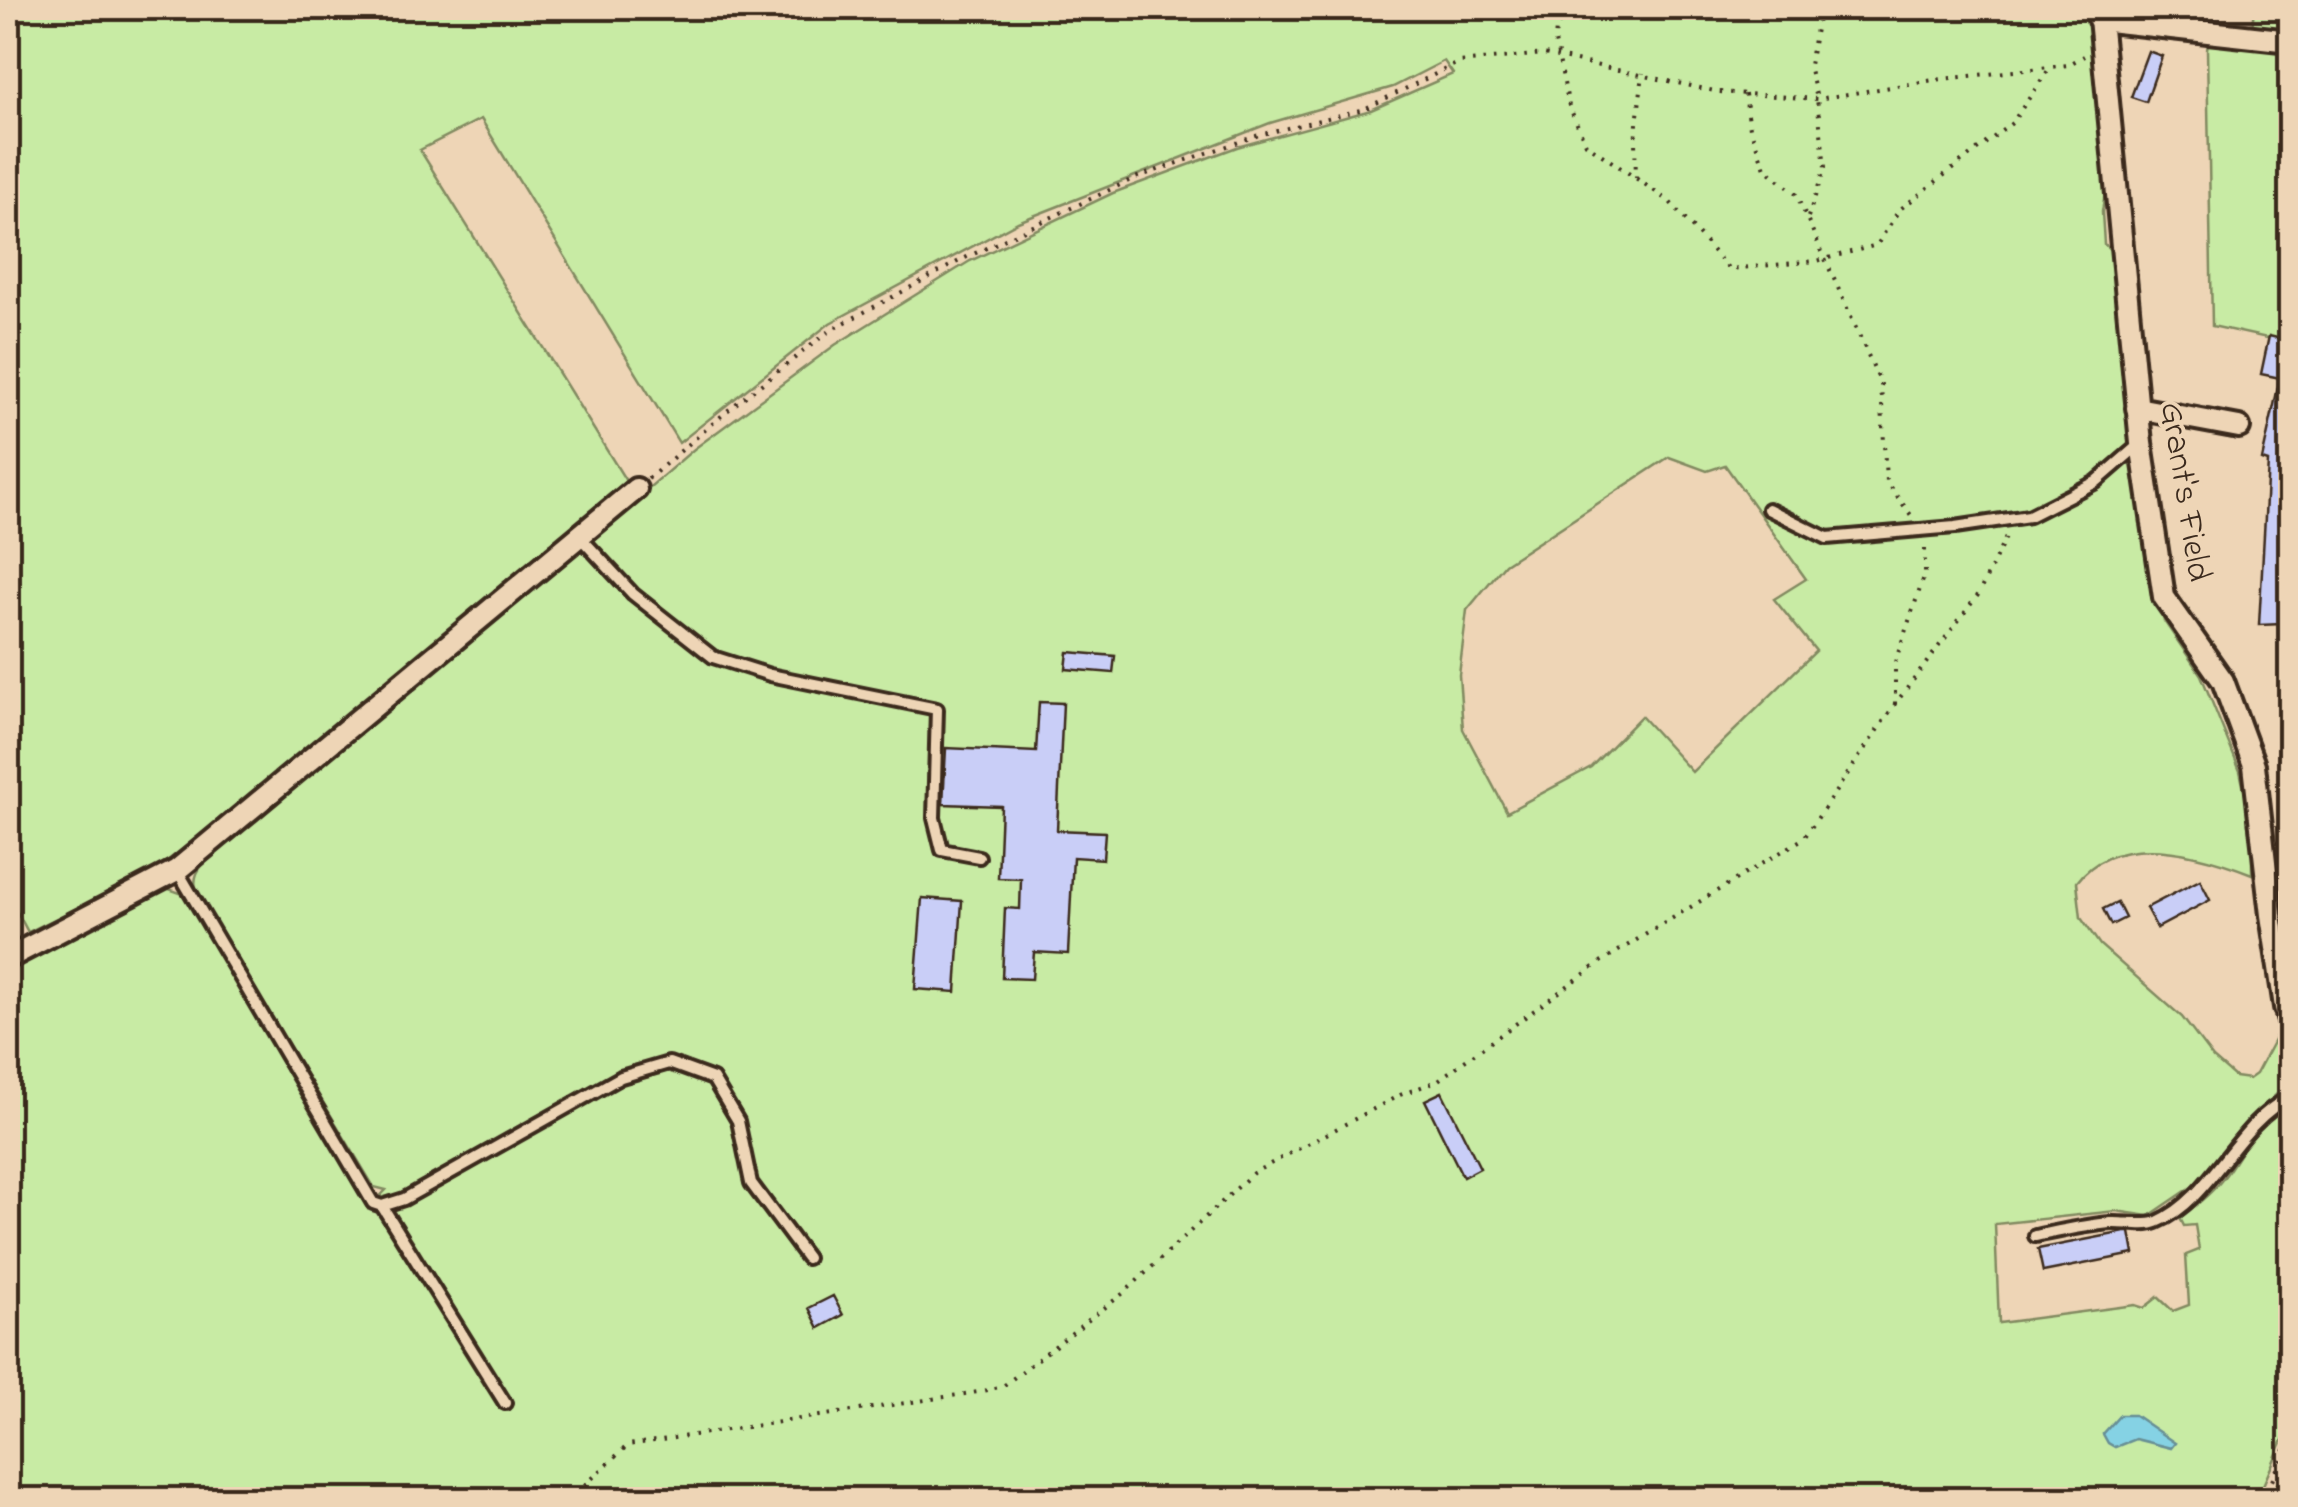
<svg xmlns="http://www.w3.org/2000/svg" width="2298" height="1507" font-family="'Indie Flower',sans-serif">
<rect width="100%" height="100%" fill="#eed5b6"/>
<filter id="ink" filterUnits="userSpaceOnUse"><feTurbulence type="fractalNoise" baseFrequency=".01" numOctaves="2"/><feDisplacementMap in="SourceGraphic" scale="20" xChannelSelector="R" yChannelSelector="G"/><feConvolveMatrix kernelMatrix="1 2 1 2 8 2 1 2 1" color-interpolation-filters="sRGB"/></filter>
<g filter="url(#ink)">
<path fill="#c8eba4" stroke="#828a61" stroke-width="2.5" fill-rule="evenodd" d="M8,8H2091V38L2109,167L2102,212L2104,244L2118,257L2157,595L2164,621L2201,675L2240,771L2252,827V874C2201,854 2117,829 2077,882L2081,918L2100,945L2182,1017L2213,1058L2235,1077L2249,1079L2256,1074L2280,1029L2290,1065L2287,1084L2245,1125L2196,1184L2149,1216L2116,1211L1995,1224L1999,1323L2135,1305L2144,1308L2158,1297L2173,1311L2189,1305L2186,1255L2199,1250L2195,1225L2184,1226L2180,1218C2194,1207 2210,1195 2221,1181C2242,1156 2256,1114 2290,1107V1424L2257,1499H8V969L161,886L183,894L368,1209L386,1190L374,1187L197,893C192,877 198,870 208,858L556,568L694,449L835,345L970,261L1113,193L1237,147L1371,110L1453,74L1444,61L1393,87L1270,123L1018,222L830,323L679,443L481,119L420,150L626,481L311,748L158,868L28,932L8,895ZM1669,457L1707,471L1725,465L1806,579L1774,599L1816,651L1692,772L1641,716L1591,767L1507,812L1463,729L1459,675L1467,610L1505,564Z
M2254,8H2290V343L2212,326L2207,49L2210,27L2252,29Z
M2290,1452V1499H2271Z"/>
<path fill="#85d2e4" stroke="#678f95" stroke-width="2.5" d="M2120,1415H2134L2175,1443L2171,1448L2135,1439L2115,1447L2108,1443L2103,1434Z"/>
<path fill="#c9cef7" stroke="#3b2a1e" stroke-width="2.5" d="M2148,51L2162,56L2146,102L2131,97Z
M2269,336L2290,341L2287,360L2290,361V440L2285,474H2290L2286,525L2290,526L2289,570L2281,569L2282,624L2259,625L2268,462L2262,460L2280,378L2261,374Z
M1068,652L1115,656L1113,673L1066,669Z
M1039,702L1063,703L1057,830L1105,832L1103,859L1073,857L1068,954L1034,952L1032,979L1002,978L1005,908L1020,909L1021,879L998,878L1001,806L943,804L946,748L1036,752Z
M2200,880L2210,900L2157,928L2146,908Z
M922,898L962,901L956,992L915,989Z
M2117,902L2125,918L2111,925L2103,909Z
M1442,1092L1480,1168L1463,1177L1425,1100Z
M2125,1232H2130L2134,1254L2043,1272L2038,1249Z
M833,1296L843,1315L819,1328L809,1308Z"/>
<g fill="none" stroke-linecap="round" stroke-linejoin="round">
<defs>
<path id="service" d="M1768,509L1827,538L1955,527L2029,516L2096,482L2141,443
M580,537L633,594L713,657L770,675L937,709L934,818L942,850L979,857
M177,870L373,1203L382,1206L404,1199L621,1077L669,1063L713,1079L738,1121L751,1183L807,1258
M382,1206L505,1403
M2035,1236C2060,1231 2086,1225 2111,1223C2125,1222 2145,1227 2157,1222C2212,1199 2235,1124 2290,1097"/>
<path id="minor" d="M2099,8L2141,443L2164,597L2223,681L2254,765L2271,915L2285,1007L2290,1023
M2099,20L2290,41
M2137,408L2239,427
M8,958L177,870L636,489"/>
</defs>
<use href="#service" stroke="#3b2a1e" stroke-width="18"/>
<use href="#minor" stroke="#3b2a1e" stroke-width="28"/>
<path stroke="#3b2a1e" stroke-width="4" stroke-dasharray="2.5 8" stroke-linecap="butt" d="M1545,8L1562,21
M1562,8V21
M1575,8L1556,27L1555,41L1569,106L1586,144L1669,201L1729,269L1817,261L1877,245L1899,210L2012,123L2051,66
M1745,94L1750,128L1765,168L1796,194L1881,384L1886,482L1911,515
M1636,178L1635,141L1643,73
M1808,217L1825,167L1817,99L1809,65L1820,8
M648,479L733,406L831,330L965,258L1135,178L1259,135L1364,109L1460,62L1544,54L1719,92L1817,99L1934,80L2068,65L2084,56
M1895,704V662L1925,574V544
M569,1500L628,1445L978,1392L1003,1386L1125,1292L1253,1173L1400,1095L1437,1081L1602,961L1804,838L1895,704L1978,595L2009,531
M2264,1500L2290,1438"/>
<use href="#service" stroke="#eed5b6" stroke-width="10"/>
<use href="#minor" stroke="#eed5b6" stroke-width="20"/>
</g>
</g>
<g text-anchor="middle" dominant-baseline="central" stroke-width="8" stroke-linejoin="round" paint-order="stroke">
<g font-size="35" fill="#3b2a1e" stroke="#eed5b6">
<text transform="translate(2184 492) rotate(81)">Grant's Field</text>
</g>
</g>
<rect width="2298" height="1507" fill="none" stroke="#eed5b6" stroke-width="40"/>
<rect x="20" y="20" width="2258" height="1467" fill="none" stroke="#3b2a1e" stroke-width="4" filter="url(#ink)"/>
</svg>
